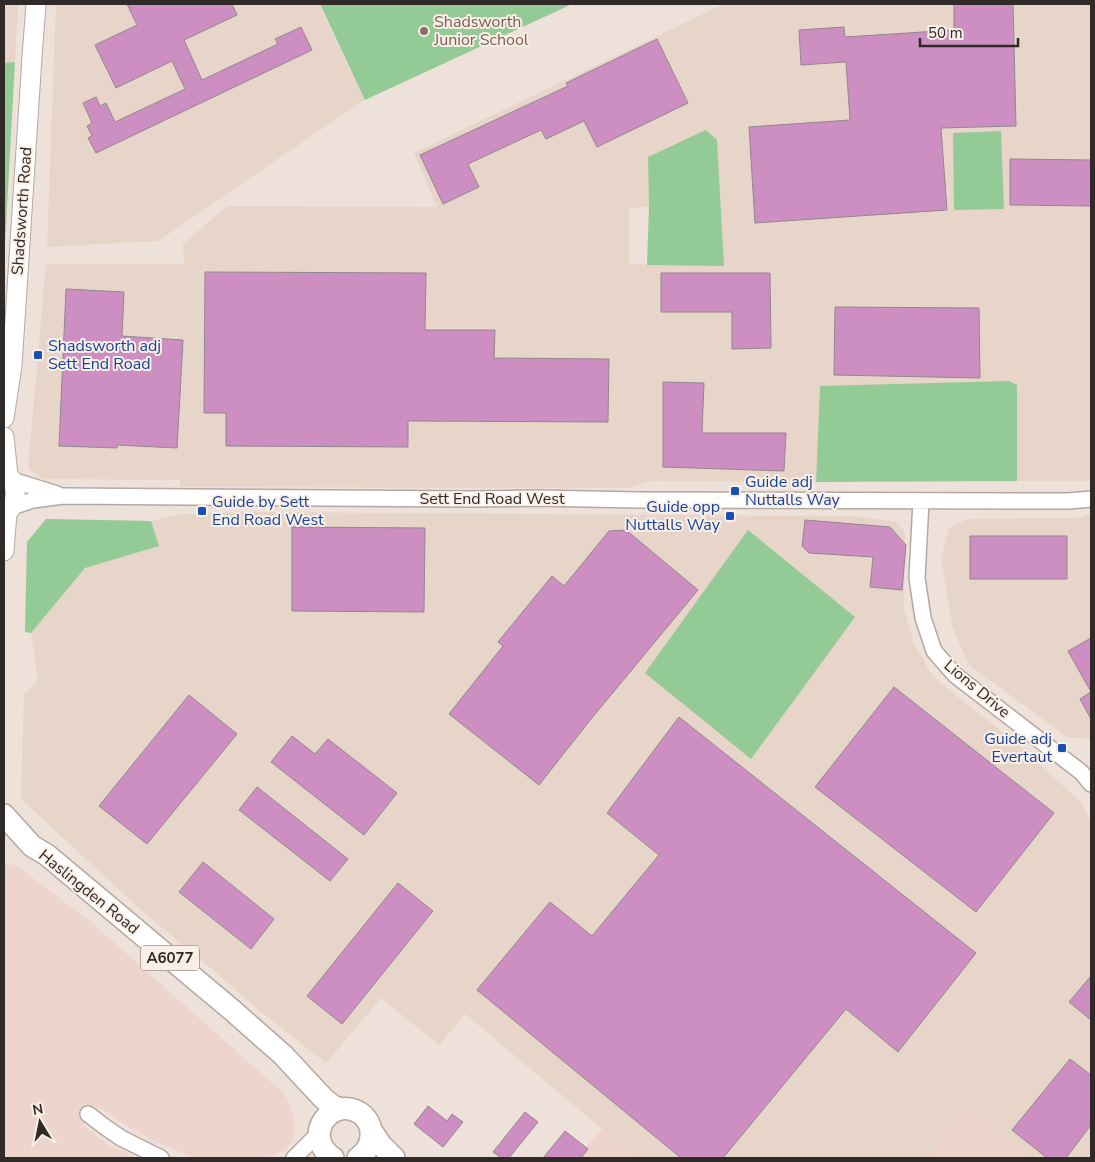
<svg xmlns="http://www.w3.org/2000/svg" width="1095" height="1162" font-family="'Nunito Sans',sans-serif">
<rect width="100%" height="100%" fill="#ede1da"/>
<path fill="#edd4cc" d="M4,863L17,866L91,922L282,1092L288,1100L294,1119V1130L293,1137L290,1144L284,1150L267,1158H195L150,1139L119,1121L99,1106L83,1125L110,1147L128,1153L135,1158H4Z
M969,1105L1030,1158H929Z
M602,1129L637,1158H577Z"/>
<path fill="#e7d5c9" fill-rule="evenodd" d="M4,4H18L15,62L4,63Z
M56,4H319L357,85L346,58L572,4L364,100L158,241L47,247Z
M724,4H1091V480L1087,481H1017V386H820L816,482L651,481L628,488L180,487V480L43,479L28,469L46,264H184L183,244L227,206L437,207L414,153ZM648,157L724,266L629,264V208L649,207Z
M252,512L855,516L898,522L905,533L904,609L914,644L934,678L1016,743L1081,802L1091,822V1158H1030L969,1105L929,1158H637L465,1014L439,1045L381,998L326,1063L257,1009L226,981L140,909L21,799L24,695L38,680L31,633L25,632L27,542L46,519L151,521L183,514Z
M1091,514V739L1067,737L969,665L952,626L941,558L949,528L967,519L1078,518Z"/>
<path fill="#94ca95" d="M320,4H572L365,100Z
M15,62L4,261V63Z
M706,130L717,140L724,266L647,265L649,207L648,157Z
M1001,131L1004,209L954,210L953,133Z
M1009,381L1017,385V481L816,482L820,386Z
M46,519L151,521L159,546L85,568L31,633L25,632L27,542Z
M748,530L855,617L751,759L645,673Z"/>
<path fill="#cd8fc1" stroke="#91878f" d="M127,4H232L237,15L184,40L202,80L278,44L275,39L301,27L312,50L96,153L88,138L92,136L87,126L92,123L83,103L96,97L100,106L106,103L115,122L185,89L172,61L116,88L95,45L137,25Z
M954,4H1013L1016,126L941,128L947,210L755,223L749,127L850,120L846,62L801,65L799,30L844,27L845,37L954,30Z
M657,39L688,103L597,147L584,121L546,139L541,130L468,164L479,187L443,204L420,155L568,86L566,83Z
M1010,159L1091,160V206L1010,205Z
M205,272L426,273L425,330H495L494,358L609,359L608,422L408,421V447L226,446V413H204Z
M661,273H770L771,348L732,349V312H661Z
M66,289L124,292L122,336L183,340L177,448L117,445V448L59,446Z
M835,307L979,308L980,378L834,375Z
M663,382L704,383L702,433H786L784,471L663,467Z
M805,520L890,527L906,545L902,590L870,587L873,557L809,553L802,546Z
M292,527L425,528L424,612L292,611Z
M626,530L698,590L591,719L539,785L449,714L503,646L498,642L552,576L564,586L609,531Z
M970,536H1067V579H970Z
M1091,638V719L1080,699L1091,692L1068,651Z
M894,687L1054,813L976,912L815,787Z
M189,695L237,734L147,844L99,806Z
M679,717L976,953L898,1052L846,1009L723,1158H681L477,990L550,902L592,936L659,855L607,813Z
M292,736L315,754L328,739L397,793L364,835L271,762Z
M257,787L348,859L330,881L239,810Z
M203,862L274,919L251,949L179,892Z
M398,883L433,911L342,1024L307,996Z
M1091,976V1020L1069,1002Z
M1070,1059L1091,1075V1125L1066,1158H1047L1012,1130Z
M428,1106L447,1121L452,1114L463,1122L443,1147L414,1124Z
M525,1112L538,1122L509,1158H501L493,1152Z
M565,1131L588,1149L581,1158H543Z"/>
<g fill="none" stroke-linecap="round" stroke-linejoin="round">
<defs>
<path id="minor" d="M12,480L57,494
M921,501L917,578L923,618L934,651L955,675L1081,772L1091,784
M12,507L33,500L63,496L471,499L538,498L637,500L1069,501L1091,499
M88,1114L105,1127L121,1138L161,1158
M294,1158L319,1133"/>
<path id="major" d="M4,418L12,366L32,57L36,4
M4,437L8,475
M4,472C19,483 19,504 4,515
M4,551L7,513"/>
<path id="highway" d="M4,815L32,846L47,855L232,1010L283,1055L323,1098L333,1106L341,1109
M371,1130L381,1145L394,1158
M333,1158C301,1136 331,1095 360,1113C366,1117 371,1125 371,1132C372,1144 367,1152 358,1158"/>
</defs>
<use href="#minor" stroke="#b4a9a2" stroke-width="18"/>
<use href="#major" stroke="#b4a9a2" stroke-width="21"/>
<use href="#highway" stroke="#b4a9a2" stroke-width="24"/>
<use href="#minor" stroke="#fff" stroke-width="15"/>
<use href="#major" stroke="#fff" stroke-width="19"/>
<use href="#highway" stroke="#fff" stroke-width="21"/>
</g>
<circle fill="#8d6e63" stroke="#faefe7" stroke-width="2" cx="424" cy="31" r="5"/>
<g fill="#1a4fb4" stroke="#faefe7" stroke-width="2">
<rect x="33" y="350" width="10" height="10" rx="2.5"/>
<rect x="730" y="486" width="10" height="10" rx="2.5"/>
<rect x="197" y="506" width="10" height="10" rx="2.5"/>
<rect x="725" y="511" width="10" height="10" rx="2.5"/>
<rect x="1057" y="743" width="10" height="10" rx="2.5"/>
</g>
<g text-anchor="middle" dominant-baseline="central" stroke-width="4" stroke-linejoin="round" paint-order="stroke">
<rect fill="#faefe7" stroke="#6c6561" stroke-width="1" x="141" y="945.5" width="58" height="25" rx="4"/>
<g font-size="15" font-weight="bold" fill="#2f2a28">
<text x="170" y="958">A6077</text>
</g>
<g font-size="16" fill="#785e54" stroke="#faefe7" text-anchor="start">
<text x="434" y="22">Shadsworth<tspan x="434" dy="18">Junior School</tspan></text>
</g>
<g font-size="16" fill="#2f2a28" stroke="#faefe7">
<text transform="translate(22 211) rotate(-86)">Shadsworth Road</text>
<text x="492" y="499">Sett End Road West</text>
<text transform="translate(977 689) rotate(40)">Lions Drive</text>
<text transform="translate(89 892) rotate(39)">Haslingden Road</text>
</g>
<g font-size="16" fill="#164399" stroke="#faefe7" text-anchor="start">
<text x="48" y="346">Shadsworth adj<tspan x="48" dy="18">Sett End Road</tspan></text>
<text x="745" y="482">Guide adj<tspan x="745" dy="18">Nuttalls Way</tspan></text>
<text x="212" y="502">Guide by Sett<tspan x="212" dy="18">End Road West</tspan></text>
<text x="720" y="507" text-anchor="end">Guide opp<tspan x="720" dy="18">Nuttalls Way</tspan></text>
<text x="1052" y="739" text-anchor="end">Guide adj<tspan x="1052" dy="18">Evertaut</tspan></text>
</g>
</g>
<rect width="1095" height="1162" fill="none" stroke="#2f2a28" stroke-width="10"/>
<g transform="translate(40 1122) rotate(350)" stroke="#faefe7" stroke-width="4" paint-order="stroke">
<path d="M0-4L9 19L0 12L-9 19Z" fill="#2f2a28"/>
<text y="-8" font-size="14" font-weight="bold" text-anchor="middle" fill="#2f2a28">N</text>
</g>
<path d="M920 38v8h98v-8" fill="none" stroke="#2f2a28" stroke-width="2.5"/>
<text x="928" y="38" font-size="15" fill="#2f2a28" stroke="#faefe7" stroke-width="4" paint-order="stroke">50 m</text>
</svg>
